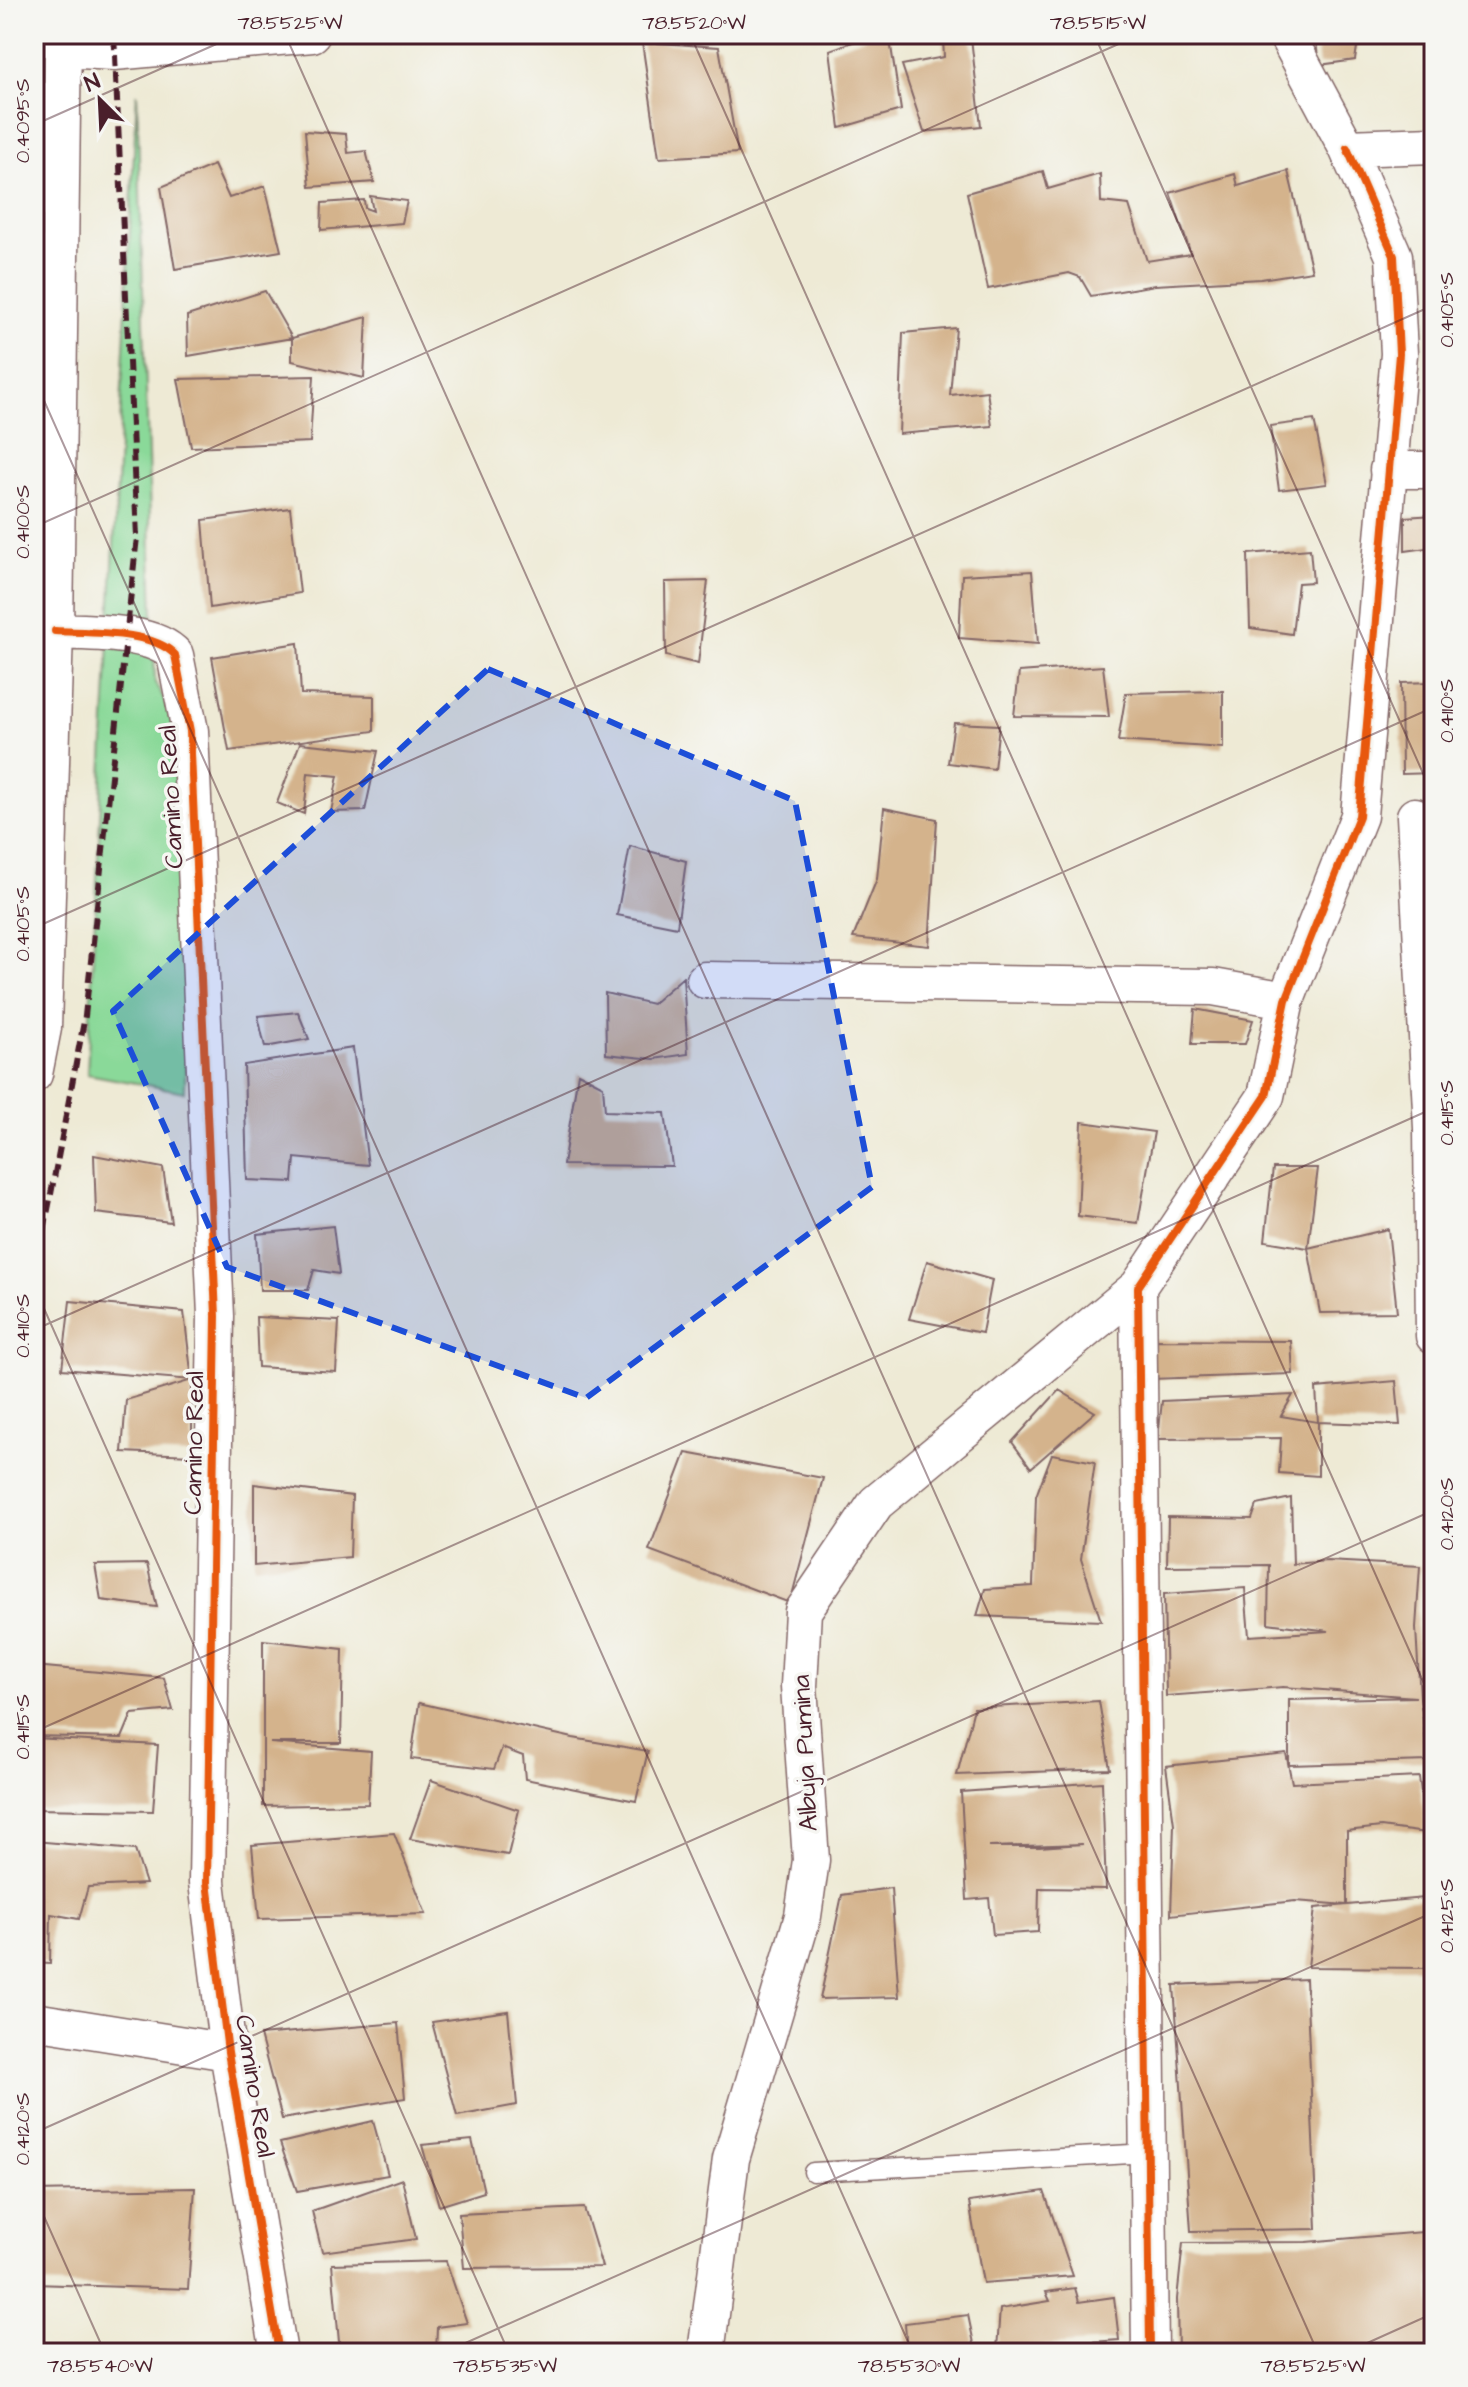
<svg xmlns="http://www.w3.org/2000/svg" width="1468" height="2387" font-family="'Architects Daughter',sans-serif">
<rect width="100%" height="100%" fill="#f6f6f2"/>
<filter id="ink" filterUnits="userSpaceOnUse"><feTurbulence type="fractalNoise" baseFrequency=".0125" numOctaves="2"/><feDisplacementMap in="SourceGraphic" scale="16" xChannelSelector="R" yChannelSelector="G"/><feConvolveMatrix kernelMatrix="1 2 1 2 8 2 1 2 1" color-interpolation-filters="sRGB"/></filter>
<filter id="wash" filterUnits="userSpaceOnUse"><feTurbulence type="fractalNoise" baseFrequency=".006" numOctaves="4" result="noise"/><feDisplacementMap in="SourceGraphic" scale="32" xChannelSelector="R" yChannelSelector="G"/><feGaussianBlur stdDeviation="1.8" result="paint"/><feColorMatrix in="noise" values="0 0 0 0 0 0 0 0 0 0 0 0 0 0 0 0 0 1.4 0 .05"/><feComposite in="paint" operator="in"/></filter>
<g filter="url(#wash)">
<rect width="100%" height="100%" fill="#eeead5"/>
<path fill="#8ad999" stroke="#6a7c62" stroke-width="2" d="M137,93L155,683C203,749 186,1002 185,1092L87,1074Z"/>
<g id="blocks">
<path fill="#d4b38c" fill-rule="evenodd" d="M875,34H889L901,110L840,128L830,50Z
M1315,34H1359L1355,60L1319,65Z
M971,38L981,126L924,132L902,65L944,57L943,39Z
M642,42L719,47L738,153L659,158Z
M1431,49L1434,89H1430Z
M305,131L346,134L348,153L366,151L374,182L310,187Z
M214,165L229,198L265,186L281,251L175,269L161,187Z
M1043,171L1048,189L1100,174L1101,202L1129,205L1147,261L1191,254L1170,193L1235,174L1238,186L1288,171L1312,271L1261,279L1155,285L1091,296L1080,277L1069,273L988,289L967,193Z
M370,196L407,201L402,223L321,230L322,203L364,200L365,208L373,211Z
M265,291L292,338L188,356L187,316Z
M367,317L364,378L292,361V338Z
M956,328L950,395L987,391L992,426L899,434L903,333Z
M314,376L310,442L191,447L178,379Z
M1314,420L1327,484L1279,490L1270,426Z
M290,508L300,593L210,608L203,520Z
M1434,515V547L1405,551V517Z
M1310,549L1313,582L1298,583L1292,634L1250,628L1248,554Z
M1032,571L1038,644L959,638L962,575Z
M708,581L698,664L666,656L665,582Z
M298,643L301,694L374,696V731L229,751L212,657Z
M1103,666L1109,717L1014,716L1019,672Z
M1434,682V773L1402,774L1401,683Z
M1223,691V748L1118,741L1126,693Z
M954,723L999,725L994,769L948,763Z
M300,743L378,751L365,811L331,812L338,776L308,773L304,814L277,803Z
M884,808L937,819L929,946L853,938L877,879Z
M630,846L686,861L677,927L617,915Z
M683,977L688,1054L654,1059L606,1054L605,993L652,1004Z
M1195,1009L1253,1020L1245,1044H1192Z
M298,1012L309,1039L265,1047L258,1016Z
M353,1048L368,1165L295,1158L293,1182L247,1180L244,1065Z
M578,1073L603,1086L605,1111L665,1113L672,1166L563,1165Z
M1082,1122L1154,1132L1138,1223L1078,1216Z
M94,1155L163,1168L171,1222L96,1213Z
M1273,1168H1318L1308,1248L1265,1241Z
M333,1226L339,1274L314,1270L308,1290H260L257,1234Z
M1388,1229L1397,1312L1320,1313L1308,1248Z
M927,1261L992,1280L982,1333L909,1319Z
M70,1301L184,1312L192,1380L62,1369Z
M256,1317L339,1321L336,1372L258,1367Z
M1151,1340L1291,1341L1293,1374L1150,1379Z
M192,1380V1455L122,1452L126,1400Z
M1396,1381L1400,1425L1318,1422L1316,1388Z
M1059,1390L1095,1412L1031,1468L1012,1442Z
M1293,1395L1281,1416L1318,1422V1476L1279,1473L1281,1438L1158,1439L1162,1401Z
M686,1453L823,1478L790,1603L649,1550Z
M1052,1454L1095,1462L1081,1559L1101,1621L977,1616L985,1589L1033,1586L1036,1496Z
M254,1484L352,1496L350,1557L254,1566Z
M1291,1498L1293,1564L1327,1561L1420,1566L1416,1628L1420,1698L1429,1761L1289,1765V1700L1416,1697L1283,1687L1166,1696L1164,1594L1245,1588L1249,1636L1329,1631L1268,1623L1269,1565L1167,1566L1168,1517L1252,1519L1257,1505Z
M147,1564L157,1607L101,1600L95,1565Z
M263,1640L343,1649L341,1743H270L371,1751L368,1804L263,1806Z
M34,1666L164,1678L173,1710L132,1714L122,1738L34,1736Z
M1099,1701L1110,1769L957,1775L974,1708Z
M419,1703L573,1738L648,1751L636,1801L525,1779L523,1756L502,1748L494,1769L411,1759Z
M34,1738L158,1745L153,1811L34,1809Z
M1286,1753L1292,1783L1419,1777L1426,1833L1381,1827L1347,1831V1905L1295,1901L1171,1915L1174,1824L1166,1766Z
M431,1780L519,1810L508,1855L410,1839Z
M1102,1782L1106,1889L1039,1888L1038,1932L993,1935L989,1898L967,1900L961,1792ZM1083,1844L1039,1847H988Z
M394,1833L426,1914L259,1919L252,1845Z
M34,1841L135,1850L146,1884L88,1887L79,1919L51,1914L50,1964L34,1963Z
M891,1888L899,1997L820,1999L842,1895Z
M1424,1898L1429,1968L1308,1967L1315,1908Z
M1306,1979L1317,2229L1191,2231L1174,1985Z
M508,2011L517,2105L457,2116L432,2022Z
M398,2023L405,2098L282,2119L260,2035Z
M373,2121L388,2175L297,2191L280,2143Z
M472,2140L484,2192L439,2206L422,2145Z
M402,2179L416,2239L322,2252L312,2211Z
M195,2188L188,2289L34,2284V2191Z
M1044,2191L1073,2276L983,2283L969,2202Z
M584,2208L602,2267L464,2268L459,2214Z
M1434,2231V2267L1430,2280L1434,2353H1178L1177,2299L1183,2243L1306,2242Z
M446,2261L467,2323L437,2327L436,2353H340L332,2264Z
M1075,2288L1079,2302L1114,2297L1119,2340L997,2349L1000,2309L1050,2301L1046,2292Z
M968,2315L976,2353H907L905,2323Z"/>
</g>
</g>
<g filter="url(#ink)">
<use href="#blocks" fill-opacity="0" stroke="#836666" stroke-width="2"/>
<g fill="none" stroke-linecap="round" stroke-linejoin="round">
<defs>
<path id="lane" d="M813,2172L1149,2153"/>
<path id="street" d="M1286,34L1347,148L1434,145
M63,49L114,52L312,34
M1388,470H1434
M55,631C88,633 153,630 175,655L190,731L216,1316L207,1882L228,2052L279,2353
M1415,816L1432,1128L1434,1336
M705,980L1213,987L1286,1000
M34,1074L43,1028L55,631L63,34
M34,2021L228,2052
M706,2353L731,2159L803,1916L811,1860L799,1686L803,1611L876,1503L1138,1287
M1150,2353L1138,1287L1266,1096L1286,1000L1359,816L1399,354L1394,256L1347,148"/>
</defs>
<use href="#lane" stroke="#836666" stroke-width="21"/>
<use href="#street" stroke="#836666" stroke-width="39"/>
<use href="#lane" stroke="#fff" stroke-width="18"/>
<use href="#street" stroke="#fff" stroke-width="36"/>
<path stroke="#4a1f2b" stroke-width="6" stroke-dasharray="12 6" stroke-linecap="butt" d="M34,1283L85,1016L137,537L114,34"/>
<defs>
<path id="cycleway" d="M55,631C88,633 153,630 175,655L190,731L216,1316L207,1882L228,2052L279,2353
M1150,2353L1138,1287L1266,1096L1286,1000L1359,816L1399,354L1394,256L1347,148"/>
</defs>
<use href="#cycleway" stroke="#f6f6f2" stroke-width="13"/>
<use href="#cycleway" stroke="#e8590c" stroke-width="8"/>
</g>
</g>
<path fill="#1d4ed8" fill-opacity="0.2" stroke="#1d4ed8" stroke-width="6" stroke-dasharray="16 10" stroke-linejoin="round" d="M488,669L795,801L872,1187L586,1398L227,1267L113,1011Z"/>
<path fill="none" stroke="#4a1f2b" stroke-width="2" stroke-opacity="0.45" d="M285,34L1318,2353M690,34L1434,1706M1094,34L1434,798M34,125L239,34M34,378L913,2353M34,527L1141,34M34,928L1434,305M34,1286L509,2353M34,1330L1434,707M34,1732L1434,1108M34,2133L1434,1510M34,2194L105,2353M443,2353L1434,1912M1345,2353L1434,2313"/>
<g text-anchor="middle" dominant-baseline="central" stroke-width="7" stroke-linejoin="round" paint-order="stroke">
<g font-size="26" fill="#4a1f2b" stroke="#f6f6f2">
<text transform="translate(171 797) rotate(-93)">Camino Real</text>
<text transform="translate(194 1443) rotate(-89)">Camino Real</text>
<text transform="translate(805 1753) rotate(-93)">Albuja Pumina</text>
<text transform="translate(255 2086) rotate(81)">Camino Real</text>
</g>
</g>
<rect width="1468" height="2387" fill="none" stroke="#f6f6f2" stroke-width="88"/>
<g transform="translate(100 100) rotate(336)" stroke="#f6f6f2" stroke-width="6" paint-order="stroke">
<path d="M0-6L14 30L0 20L-14 30Z" fill="#4a1f2b"/>
<text y="-12" font-size="22" font-weight="bold" text-anchor="middle" fill="#4a1f2b">N</text>
</g>
<rect x="44" y="44" width="1380" height="2299" fill="none" stroke="#4a1f2b" stroke-width="3"/>
<g font-size="20" text-anchor="middle" fill="#4a1f2b">
<text x="290" y="29">78.5525°W</text>
<text x="694" y="29">78.5520°W</text>
<text x="1098" y="29">78.5515°W</text>
<text transform="translate(22 121) rotate(-90)" y="7">0.4095°S</text>
<text transform="translate(1446 310) rotate(-90)" y="7">0.4105°S</text>
<text transform="translate(22 522) rotate(-90)" y="7">0.4100°S</text>
<text transform="translate(1446 711) rotate(-90)" y="7">0.4110°S</text>
<text transform="translate(22 924) rotate(-90)" y="7">0.4105°S</text>
<text transform="translate(1446 1113) rotate(-90)" y="7">0.4115°S</text>
<text transform="translate(22 1326) rotate(-90)" y="7">0.4110°S</text>
<text transform="translate(1446 1514) rotate(-90)" y="7">0.4120°S</text>
<text transform="translate(22 1727) rotate(-90)" y="7">0.4115°S</text>
<text transform="translate(1446 1916) rotate(-90)" y="7">0.4125°S</text>
<text transform="translate(22 2129) rotate(-90)" y="7">0.4120°S</text>
<text x="100" y="2372">78.5540°W</text>
<text x="505" y="2372">78.5535°W</text>
<text x="909" y="2372">78.5530°W</text>
<text x="1313" y="2372">78.5525°W</text>
</g>
</svg>
